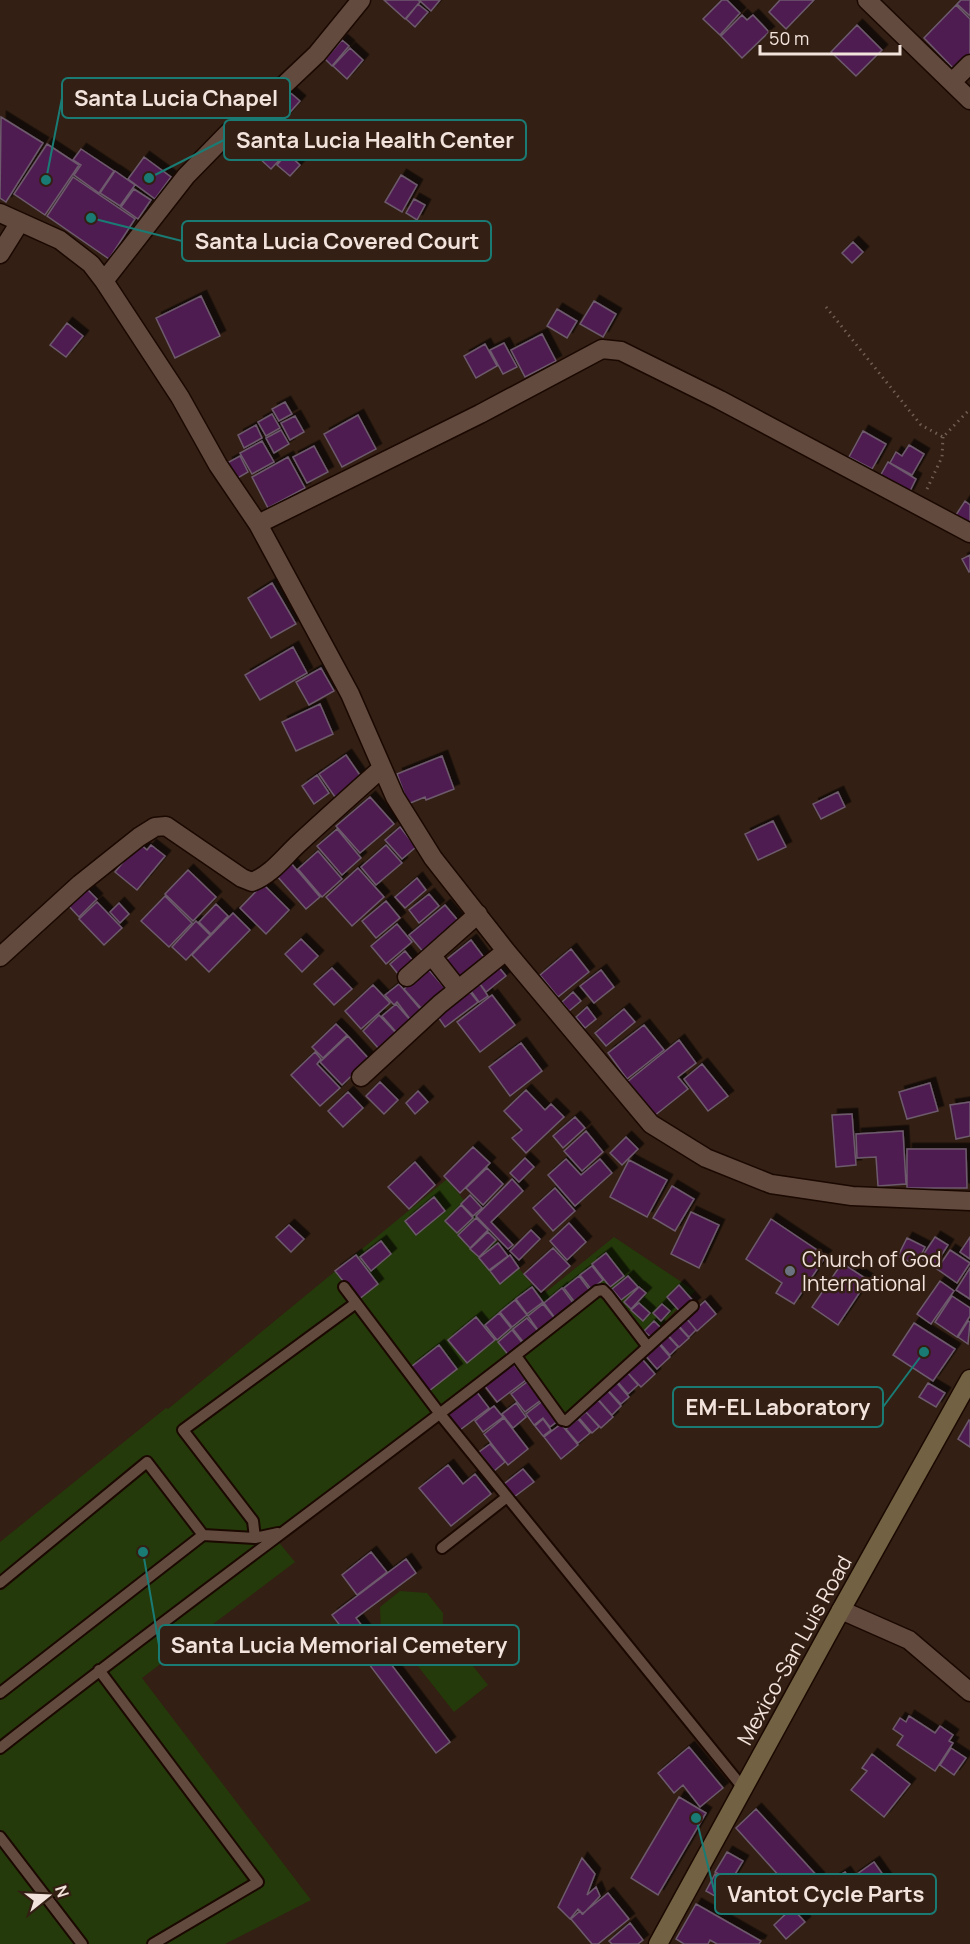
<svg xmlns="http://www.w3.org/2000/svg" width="970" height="1944" font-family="Manrope,sans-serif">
<defs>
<filter id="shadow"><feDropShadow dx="5.5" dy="-5.5" stdDeviation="0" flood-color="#0009"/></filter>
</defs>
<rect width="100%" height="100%" fill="#331f13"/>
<path fill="#253a0a" d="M447,1179L541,1296L614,1237L695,1291L569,1418L522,1354L277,1540L295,1562L142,1678L311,1900L225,1944H0V1542L166,1408L168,1409Z
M400,1591L427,1593L443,1613C443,1629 443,1649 424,1656C417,1658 406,1655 399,1655L381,1634L380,1607Z
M451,1638L488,1685L454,1712L417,1665Z"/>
<path fill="#501e51" stroke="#6d5a6d" stroke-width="1.5" filter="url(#shadow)" d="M384,0H418L420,2L405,19Z
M419,0H440L431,11Z
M722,0H727L740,13L720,35L703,19Z
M780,0H814L786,29L769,12Z
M961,0H970V16L957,4Z
M418,4L428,12L415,27L406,19Z
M956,5L970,19V55L955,70L924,38Z
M742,15L747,20L753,15L769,32L742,58L721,36Z
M857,25L882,50L856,76L831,52Z
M342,40L349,46L332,66L325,59Z
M350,48L363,60L347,79L333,66Z
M286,89L300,101L278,126L264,114Z
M261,115L277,129L266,142L250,128Z
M1,117L43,143L6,202L0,198Z
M269,142L284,155L271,169L257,156Z
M47,144L79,165L45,215L14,194Z
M81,149L114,171L99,193L74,175L81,165L73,160Z
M287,153L300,165L290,176L277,165Z
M144,157L171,177L155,199L128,179Z
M115,171L135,185L120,206L100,193Z
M401,175L417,185L402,212L385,202Z
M73,177L135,219L109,259L47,216Z
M134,189L151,200L138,219L121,207Z
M414,199L425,205L417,220L406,213Z
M853,242L863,252L852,263L842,253Z
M201,296L220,336L175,358L156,318Z
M594,301L616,314L603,337L580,324Z
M557,309L577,321L567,338L547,326Z
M67,323L83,336L66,357L50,345Z
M542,334L556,361L525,377L511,350Z
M504,343L517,367L503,374L490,350Z
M485,344L497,366L476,378L464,356Z
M285,402L292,414L279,421L272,409Z
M272,414L280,428L266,436L258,422Z
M358,415L376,449L342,467L324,434Z
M295,416L304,432L290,440L281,423Z
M256,425L262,438L244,448L238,435Z
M281,430L289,444L274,453L266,438Z
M863,431L886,444L872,469L849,457Z
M262,441L274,462L252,474L240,453Z
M909,445L924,454L912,475L890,463L896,452L902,456Z
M314,446L328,472L307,483L293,457Z
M240,456L248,472L236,479L227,463Z
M288,457L305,488L268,508L252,477Z
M888,462L916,479L908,495L879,478Z
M965,501L970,505V529L954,518Z
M970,555V571L969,572L962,559Z
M272,583L296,624L271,638L248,598Z
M293,647L307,673L260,700L245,675Z
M321,668L334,691L309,705L296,682Z
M320,704L333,734L296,751L282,722Z
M346,755L362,778L335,797L319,774Z
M442,756L454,789L426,800L425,797L408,804L397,774Z
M317,775L329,793L314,804L302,786Z
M838,792L845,807L821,819L813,804Z
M370,797L394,824L360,853L336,826Z
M773,821L786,847L758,860L745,834Z
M400,827L416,847L402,859L385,840Z
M337,829L361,858L342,875L317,846Z
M139,843L147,850L151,845L165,856L137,890L115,872Z
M386,845L402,863L376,885L361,867Z
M318,851L342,879L322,897L298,869Z
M290,862L320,897L306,909L276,875Z
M358,868L384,897L352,926L326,897Z
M188,870L216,897L193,921L165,894Z
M417,878L426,890L405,908L395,897Z
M263,884L289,910L266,934L240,908Z
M83,885L97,899L79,917L65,902Z
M429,894L439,906L419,923L409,910Z
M165,896L192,923L169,947L141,921Z
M386,901L400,918L376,938L362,921Z
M97,902L122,928L104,945L79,919Z
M119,903L129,914L120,923L110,912Z
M216,904L228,916L211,934L199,922Z
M445,905L461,924L425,954L409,935Z
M233,913L250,930L209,972L192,955Z
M196,921L210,935L186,960L172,947Z
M397,924L412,942L386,964L371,946Z
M301,939L318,956L302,972L285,954Z
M471,940L486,960L461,980L446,960Z
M571,949L589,972L558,997L540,975Z
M405,951L414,962L398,974L390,964Z
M497,965L506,976L486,992L477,980Z
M332,968L352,989L334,1005L314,984Z
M428,969L445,988L421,1008L404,989Z
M601,970L614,987L594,1003L580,986Z
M399,984L421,1010L410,1019L397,1002L394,1005L385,995Z
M480,984L488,996L479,1002L471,991Z
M373,985L390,1003L361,1029L345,1011Z
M470,992L478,1002L445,1027L438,1017Z
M573,992L581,1001L569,1011L562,1002Z
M492,995L515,1025L480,1052L457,1022Z
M396,1004L411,1021L397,1033L382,1016Z
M587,1007L596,1019L585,1028L576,1017Z
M624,1009L635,1022L606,1046L595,1033Z
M379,1015L396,1033L379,1049L363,1031Z
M336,1024L347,1035L323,1058L312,1047Z
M644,1025L664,1050L627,1079L608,1053Z
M348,1036L369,1059L342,1085L320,1062Z
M679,1040L696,1063L678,1077L688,1089L654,1116L627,1082Z
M521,1043L542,1071L510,1096L489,1067Z
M315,1052L321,1059L317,1064L340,1088L320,1106L291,1075Z
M702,1064L728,1096L708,1111L684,1079Z
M380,1082L398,1100L384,1114L366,1096Z
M930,1083L938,1111L907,1119L899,1092Z
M526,1090L545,1110L551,1104L564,1117L526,1153L512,1138L522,1130L504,1111Z
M418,1091L428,1102L415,1114L406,1103Z
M348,1092L363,1108L343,1127L328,1111Z
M970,1102V1136L956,1139L950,1105Z
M852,1114L856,1165L836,1167L832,1115Z
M575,1117L585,1128L563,1148L553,1136Z
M586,1131L603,1152L582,1171L564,1151Z
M903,1131L906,1184L878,1186L876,1157L857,1158L856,1134Z
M626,1137L638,1149L622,1165L610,1153Z
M473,1147L490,1163L460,1193L444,1176Z
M907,1149H966L967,1188H907Z
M525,1158L534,1167L519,1182L510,1173Z
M566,1159L581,1175L600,1159L612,1173L575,1206L548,1175Z
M629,1160L667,1180L647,1217L610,1197Z
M415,1162L435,1185L409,1209L388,1187Z
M487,1168L503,1184L483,1205L466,1188Z
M512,1179L523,1191L491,1222L513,1245L508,1249L476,1216Z
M672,1186L694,1199L675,1231L653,1218Z
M555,1188L575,1211L553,1231L533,1208Z
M470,1195L482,1208L473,1216L461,1204Z
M434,1197L445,1211L416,1235L405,1221Z
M461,1205L473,1218L457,1233L445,1221Z
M691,1212L719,1225L699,1268L671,1254Z
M476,1218L488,1230L470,1248L458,1235Z
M771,1219L826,1256L794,1304L776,1293L782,1283L746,1259Z
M569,1223L586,1242L567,1260L550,1241Z
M289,1225L304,1239L291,1252L276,1237Z
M531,1230L540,1239L519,1260L510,1251Z
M488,1232L496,1240L479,1257L470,1249Z
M935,1237L948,1245L934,1267L921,1258Z
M970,1237V1259L960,1252Z
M907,1238L925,1247L916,1265L898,1256Z
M381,1241L391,1254L371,1271L360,1257Z
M498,1243L508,1256L489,1270L479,1258Z
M553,1248L570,1266L541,1292L524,1274Z
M950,1250L970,1263L957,1283L937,1269Z
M606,1253L624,1276L610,1287L592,1264Z
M356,1255L378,1284L358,1300L335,1271Z
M510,1255L519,1268L500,1284L490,1271Z
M842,1263L868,1280L838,1325L812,1307Z
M592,1266L603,1280L591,1289L580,1275Z
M970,1268V1299L956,1290Z
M579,1276L591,1292L576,1304L564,1288Z
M628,1276L638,1287L621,1300L612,1289Z
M940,1281L954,1291L931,1324L917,1314Z
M679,1285L695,1303L682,1314L667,1297Z
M532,1287L543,1302L527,1314L516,1299Z
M639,1287L646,1293L631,1309L624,1302Z
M562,1288L574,1304L555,1318L544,1303Z
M952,1296L970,1308V1316L957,1337L935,1322Z
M515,1300L527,1315L512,1327L500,1312Z
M705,1301L716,1314L697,1331L686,1318Z
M639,1303L650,1313L643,1321L631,1310Z
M543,1304L556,1320L540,1333L528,1316Z
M662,1304L670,1311L661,1321L653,1313Z
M499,1313L511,1328L497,1340L485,1325Z
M476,1317L495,1340L467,1363L448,1340Z
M527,1318L538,1331L524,1343L513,1329Z
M687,1319L696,1330L689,1337L679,1326Z
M654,1321L662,1329L653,1339L644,1331Z
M968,1321L970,1322L968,1344L958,1337Z
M914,1323L955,1349L933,1381L893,1355Z
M676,1324L689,1338L679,1347L666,1333Z
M512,1330L524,1345L510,1357L498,1342Z
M666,1334L678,1347L670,1355L658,1341Z
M657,1342L670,1357L657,1369L644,1354Z
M439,1345L457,1369L429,1391L411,1367Z
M642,1359L655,1374L641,1387L627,1372Z
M512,1362L526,1380L497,1402L484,1385Z
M627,1372L638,1385L628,1394L617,1381Z
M527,1382L541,1400L525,1412L511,1394Z
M616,1382L629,1397L621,1404L608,1390Z
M928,1383L945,1393L936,1407L919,1397Z
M607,1390L621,1406L612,1415L597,1398Z
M476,1391L489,1408L460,1430L447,1414Z
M544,1400L559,1420L550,1427L543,1418L534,1425L526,1414Z
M598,1400L613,1417L601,1428L585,1411Z
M516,1403L526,1417L513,1428L502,1414Z
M494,1406L503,1417L483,1432L475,1421Z
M586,1412L599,1427L592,1433L579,1418Z
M504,1418L528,1449L508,1465L484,1434Z
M543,1419L551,1430L543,1436L535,1426Z
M578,1419L590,1433L578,1443L566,1429Z
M969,1420L970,1421V1447L958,1439Z
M561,1424L578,1445L561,1459L544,1437Z
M490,1444L505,1462L494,1471L479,1452Z
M448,1465L463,1484L475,1474L491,1494L451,1526L419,1488Z
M523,1469L534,1482L514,1497L504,1484Z
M371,1552L387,1572L357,1595L342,1575Z
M406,1559L416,1573L356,1618L450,1742L436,1753L332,1615Z
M909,1716L935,1733L940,1726L953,1735L949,1741L953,1743L935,1771L897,1745L903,1736L893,1729L900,1718L906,1722Z
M689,1747L723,1788L700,1807L683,1785L674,1793L658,1773Z
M951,1748L966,1758L954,1775L940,1765Z
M872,1754L910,1784L884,1817L851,1790L867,1771L862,1768Z
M679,1797L706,1813L658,1895L631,1878Z
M756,1809L819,1878L798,1897L736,1828Z
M727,1852L743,1861L731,1881L715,1872Z
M582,1858L595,1874L587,1895L596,1887L600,1896L583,1914L578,1909L570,1919L558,1907Z
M874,1862L891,1886L869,1901L853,1877Z
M845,1872L857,1890L837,1903L825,1885Z
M715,1874L737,1886L727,1903L706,1891Z
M608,1893L629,1919L598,1944H592L571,1919L580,1911L582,1914Z
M696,1904L761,1941L759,1944H717L710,1940L708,1944H684L676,1939Z
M792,1908L805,1922L786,1939L774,1925Z
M630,1923L643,1940L638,1944H612L609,1941Z"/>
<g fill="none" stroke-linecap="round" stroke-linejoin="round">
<defs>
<path id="lane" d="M344,1287L440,1414L744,1789
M516,1356L562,1420L566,1421L693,1306
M255,1538L253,1521L183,1430L356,1303
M442,1548L507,1497
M0,1583L147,1462L203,1535
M99,1670L258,1882L153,1944
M0,1693L203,1535L255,1538L278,1533
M0,1748C197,1593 401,1448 597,1291L603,1290L608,1295L648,1347
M0,1837L82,1944"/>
<path id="street" d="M867,0L970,100
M952,82L970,64
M0,213L60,240L91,264L104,281L180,397L218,465L258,524L350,694L395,797L433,858L506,951L651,1124L706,1158L771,1184L852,1196L970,1201
M0,254L20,222
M104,281L186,176L229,132L244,123L317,54L361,0
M258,524L480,414L602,349L621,351L720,400L970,533
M432,956L458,989
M0,957L80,884L139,837L155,827L166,826L242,878L252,882C272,874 283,858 298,844C326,818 354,793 382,768
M407,977L478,914
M361,1077L440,1004L506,951
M841,1610L909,1640L970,1692"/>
<path id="secondary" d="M658,1944L841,1610L970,1379"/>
</defs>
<use href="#lane" stroke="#1a0801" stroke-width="14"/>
<use href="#street" stroke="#1a0801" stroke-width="21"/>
<use href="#secondary" stroke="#1a0801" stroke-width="21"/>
<path stroke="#715e54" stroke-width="3" stroke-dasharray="1.5 4.5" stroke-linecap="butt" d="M826,307L921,425L943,437L970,409
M927,489L942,457L943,437"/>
<use href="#lane" stroke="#624a3e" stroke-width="10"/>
<use href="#street" stroke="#624a3e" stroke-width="18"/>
<use href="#secondary" stroke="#726243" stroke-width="18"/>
</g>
<circle fill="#6b7280" stroke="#331f13" stroke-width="2" cx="790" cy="1271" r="6"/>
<g text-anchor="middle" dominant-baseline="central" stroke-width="5" stroke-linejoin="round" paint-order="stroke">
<g font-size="21" fill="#f2e3dc" stroke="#331f13" text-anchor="start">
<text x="802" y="1259">Church of God<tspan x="802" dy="24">International</tspan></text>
</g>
<g font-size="21" fill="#f2e3dc" stroke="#331f13">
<text transform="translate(794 1650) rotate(-61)">Mexico-San Luis Road</text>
</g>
</g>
<path fill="none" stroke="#1a7b74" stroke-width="2" d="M46 180L62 98M149 178L224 140M91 218L182 241M924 1352L883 1407M143 1552L159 1645M696 1818L715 1894"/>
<g fill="#1a7b74" stroke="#331f13" stroke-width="2">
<circle cx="46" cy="180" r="6"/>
<circle cx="149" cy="178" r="6"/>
<circle cx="91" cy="218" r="6"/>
<circle cx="924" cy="1352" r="6"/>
<circle cx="143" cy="1552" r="6"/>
<circle cx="696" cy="1818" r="6"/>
</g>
<g fill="#331f13" stroke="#1a7b74" stroke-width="2">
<rect x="62" y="78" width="228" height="40" rx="6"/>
<rect x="224" y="120" width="302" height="40" rx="6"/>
<rect x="182" y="221" width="309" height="40" rx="6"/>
<rect x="673" y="1387" width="210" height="40" rx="6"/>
<rect x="159" y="1625" width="360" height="40" rx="6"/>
<rect x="715" y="1874" width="221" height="40" rx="6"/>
</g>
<g font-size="22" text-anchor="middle" font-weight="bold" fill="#f2e3dc">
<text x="176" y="106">Santa Lucia Chapel</text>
<text x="375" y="148">Santa Lucia Health Center</text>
<text x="337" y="249">Santa Lucia Covered Court</text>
<text x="778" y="1415">EM-EL Laboratory</text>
<text x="339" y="1653">Santa Lucia Memorial Cemetery</text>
<text x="826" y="1902">Vantot Cycle Parts</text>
</g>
<g transform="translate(48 1896) rotate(72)" stroke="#331f13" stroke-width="4.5" paint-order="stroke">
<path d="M0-4.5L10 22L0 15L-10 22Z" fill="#f2e3dc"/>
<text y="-9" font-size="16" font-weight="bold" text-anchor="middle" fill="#f2e3dc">N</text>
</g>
<path d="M760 45v9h140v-9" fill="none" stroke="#f2e3dc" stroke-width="3"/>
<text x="769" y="45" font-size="18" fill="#f2e3dc" stroke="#331f13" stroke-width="4.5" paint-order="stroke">50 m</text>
</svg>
